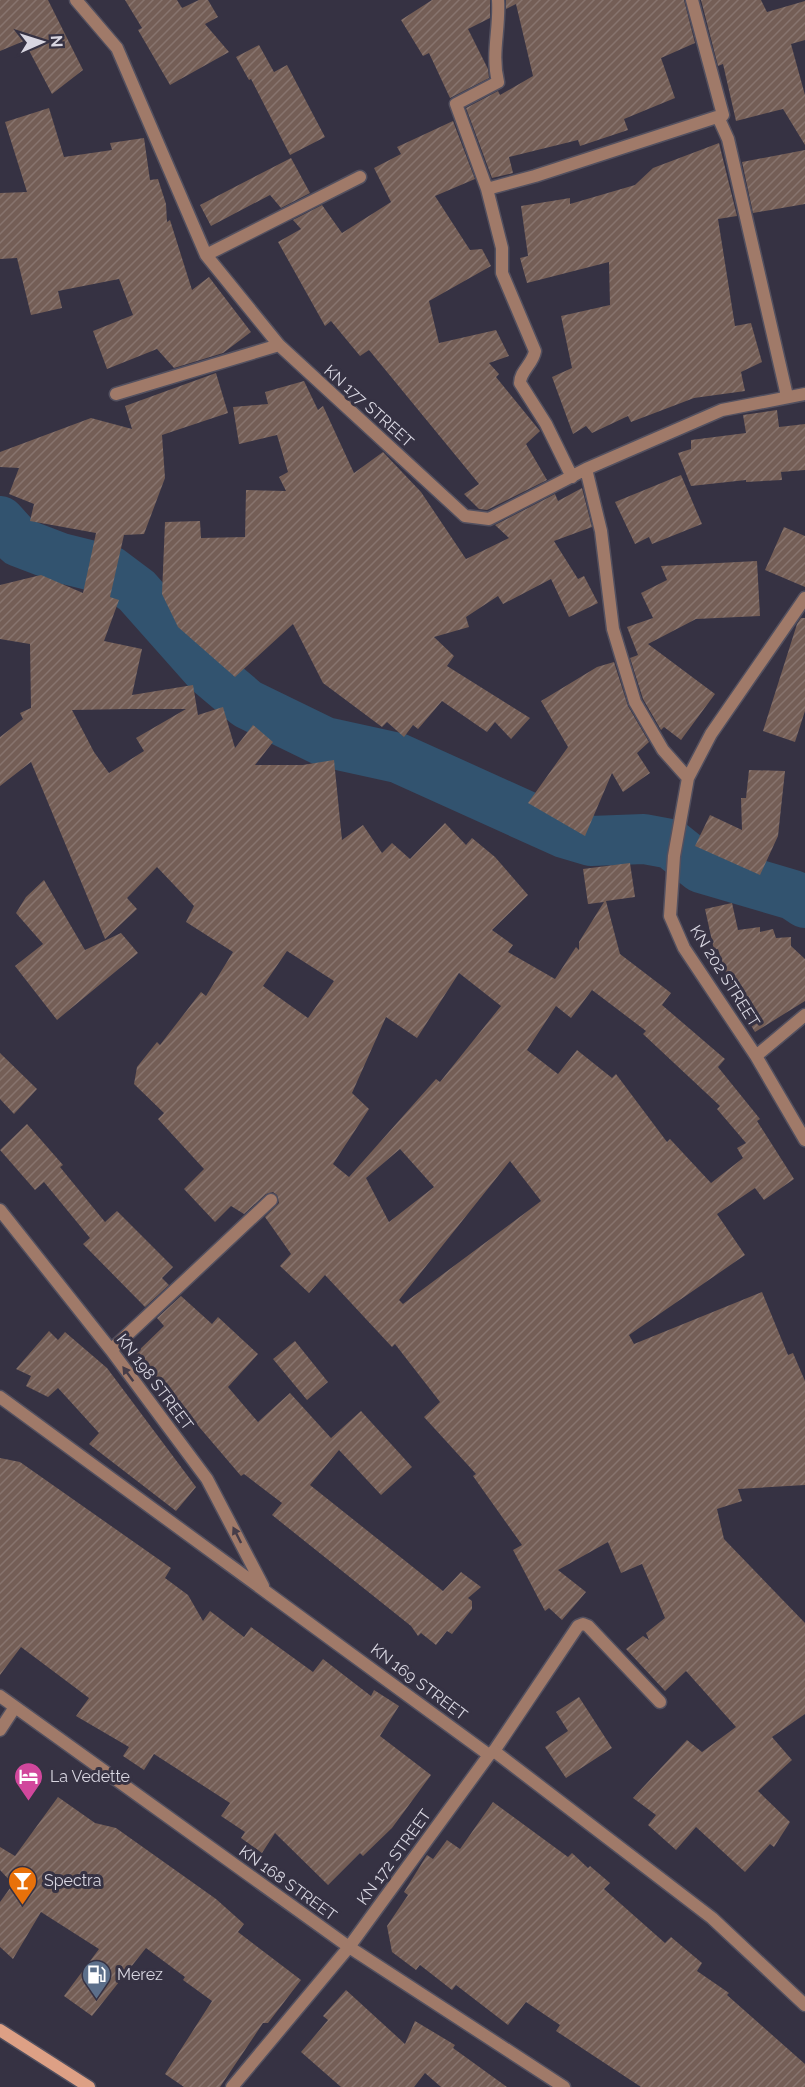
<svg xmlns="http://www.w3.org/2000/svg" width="805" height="2087" font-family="Raleway,sans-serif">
<defs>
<pattern id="building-hatch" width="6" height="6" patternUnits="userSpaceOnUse" patternTransform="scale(1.5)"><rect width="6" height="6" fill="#745e56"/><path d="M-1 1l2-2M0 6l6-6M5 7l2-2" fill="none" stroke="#87746e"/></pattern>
</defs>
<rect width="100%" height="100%" fill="#363243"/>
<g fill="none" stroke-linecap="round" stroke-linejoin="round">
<path stroke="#32536f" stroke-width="8" d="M289,743L310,735"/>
<path stroke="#32536f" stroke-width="50" d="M0,521L19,542L61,558L109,570L137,591L208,671L247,704L325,742L398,758L564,833L591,841L644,839L671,844L701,868L793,895L805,903"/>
</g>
<path fill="url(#building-hatch)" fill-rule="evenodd" d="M0,0H48L83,70L52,94L24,41L0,51Z
M125,0H177L182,8L199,0H208L218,17L205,24L229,52L170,85L138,30L142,28Z
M432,0H490V18L468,29L488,69L489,78L450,98L429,53L423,56L401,20Z
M506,0H684L695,43L661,58L675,98L624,119L628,130L580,146L578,140L509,157L513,173L492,178L466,108L498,91L500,95L533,76L516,4L506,9Z
M701,0H761L767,12L805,1V40L791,44L805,95V145L783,109L736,121L723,64L718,66Z
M259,45L274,72L287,65L325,137L290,155L251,79L249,80L236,57Z
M49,108L64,157L112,150L110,143L144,138L150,180L158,179L166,204L167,222L170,220L192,290L209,277L251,332L223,353L174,368L157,349L107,369L93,331L133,315L119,279L58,291L62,308L31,315L17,258L0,259V193L27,192L5,122Z
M453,121L475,179L435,196L470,250L482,249L491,266L429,301L439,343L496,330L509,356L489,363L499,374L496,377L540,431L526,444L547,480L487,510L479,509L464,494L479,484L369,350L360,356L331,321L325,326L278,242L301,229L293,220L322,205L342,233L391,202L374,168L401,154L397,147Z
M719,143L737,216L718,219L735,326L751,323L762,362L741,372L745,391L694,398L631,422L628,416L592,433L586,426L573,434L552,377L572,368L561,316L610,305L609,262L527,283L520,258L528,256L521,206L570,198V204L635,185L653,168Z
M805,150V204L753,213L742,162Z
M291,158L310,193L281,208L270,195L211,226L200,205Z
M216,373L228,413L162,435L165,478L144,534L124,535L110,597L119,600L104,641L142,649L132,695L193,685L198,715L223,707L235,748L253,725L273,742L255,765H303L334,760L342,840L363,825L382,853L392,843L410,859L445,823L466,845L472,838L495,857L528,895L492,930L513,945L508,952L555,979L576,947L579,950V942L604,902L588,904L583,869L630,863L635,897L606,901L620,954L671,993L662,1005L725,1059L718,1067L760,1119L757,1121L794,1179L764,1200L755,1188L717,1214L745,1255L629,1335L634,1344L762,1292L788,1355L793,1353L805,1381V1485L738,1489L742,1501L717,1509L724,1539L805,1623V1714L772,1737L792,1760L758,1791L790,1822L774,1847L770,1844L745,1872L696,1827L676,1850L648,1825L656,1815L633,1798L687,1740L702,1752L736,1727L686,1671L665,1691L626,1649L643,1636L649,1640L646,1633L665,1618L642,1564L621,1573L608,1542L558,1570L586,1592L562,1620L549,1608L545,1611L513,1550L522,1545L473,1476L476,1474L424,1417L440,1402L395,1344L392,1347L325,1275L309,1293L280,1266L291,1254L265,1217L279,1203L277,1195L273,1192L266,1194L244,1214L231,1206L215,1222L184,1189L204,1169L158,1119L164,1113L134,1084L137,1067L157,1042L160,1045L201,992L206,996L233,952L186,922L194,906L157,867L127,898L137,909L105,939L31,762L0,786V737L23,719L20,713L31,708L30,644L0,639V585L41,575L83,593L96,533L30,521L34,504L9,494L19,468L0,467V452L91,418L132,429L125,406ZM129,709H186L136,738L144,751L109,773L94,752L72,710ZM287,951L334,981L308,1018L263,986ZM459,973L501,1006L440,1082L436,1079L349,1177L333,1164L369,1109L352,1093L386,1017L417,1038ZM592,990L646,1031L643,1034L720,1106L717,1109L746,1143L737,1148L743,1158L711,1183L670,1139L667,1142L616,1074L612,1078L577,1050L558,1074L527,1050L556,1006L571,1018ZM400,1149L434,1187L389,1222L366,1178ZM510,1161L541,1201L403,1304L399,1300Z
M304,381L318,410L323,406L354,473L383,452L421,492L466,559L509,538L495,525L555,494L558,501L582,488L592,527L554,541L578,579L584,576L598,603L569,617L551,579L503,604L498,596L466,617L469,627L434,637L454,656L447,666L530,718L511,739L495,722L487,732L442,701L418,729L413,725L404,737L387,722L382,727L323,683L293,624L235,677L178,627L162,594L165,522L200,521L201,538L245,537L246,490L286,491L279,477L288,472L277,435L239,444L233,407L268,404L265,392Z
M777,410L779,427L805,424V470L781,472L782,480L746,482V480L691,486L678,453L691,449V440L746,433L743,415Z
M681,475L702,524L652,544L649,537L635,544L615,502Z
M784,527L805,536V587L765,570Z
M757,561L760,616L696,619L648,644L715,694L681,740L664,727L661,730L643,699L630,658L638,655L627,627L653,618L641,593L667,580L661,566Z
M801,618H805V711L795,742L763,731L797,624Z
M614,662L628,706L649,742L637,753L650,773L623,792L612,773L585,836L528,803L568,747L541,701L597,667Z
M749,770L785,771L778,836L760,875L695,846L710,815L742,830L741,798H746Z
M44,880L85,950L121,933L138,953L57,1020L15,966L43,944L16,913L26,897Z
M732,903L738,930L760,927V932L773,929L776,938L791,937V946L805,959V1001L755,1032L733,997L718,949L714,950L705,909Z
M0,1053L37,1089L14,1114L0,1099Z
M27,1124L63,1165L60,1167L105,1222L117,1211L173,1267L162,1278L169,1285L145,1307L83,1244L90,1238L44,1182L35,1190L0,1150Z
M181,1296L212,1324L218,1317L258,1354L228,1387L258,1422L290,1393L331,1438L361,1411L412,1467L381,1495L339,1450L310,1485L443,1591L461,1572L481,1587L468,1598L472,1601V1609L452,1634L447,1631L436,1645L421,1633L418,1636L411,1626L272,1515L282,1503L244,1474L241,1476L136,1353L164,1326L157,1318Z
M49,1331L58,1340L65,1332L107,1368L196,1487L176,1511L89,1444L99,1433L58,1388L48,1397L26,1386L31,1376L16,1369Z
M295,1341L328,1382L307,1400L273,1359Z
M0,1458L20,1462L171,1568L165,1578L188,1595L203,1621L210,1611L244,1637L251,1627L313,1672L323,1659L371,1696L374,1690L399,1706L380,1736L431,1775L392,1828L363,1856L360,1853L328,1885L275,1833L262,1853L241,1838L245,1832L221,1816L230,1803L154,1754L144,1770L123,1756L129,1747L76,1716L89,1698L21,1647L0,1675Z
M579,1697L612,1748L566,1778L545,1747L568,1731L556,1712Z
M58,1797L95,1823L116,1828L216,1899L244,1924L238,1932L301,1980L268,2023H263L220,2087H184L165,2074L212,2001L183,1980L185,1977L146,1948L92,2016L64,1996L99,1949L41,1912L13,1959L0,1947V1902L13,1884L0,1870V1847L15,1856Z
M493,1802L568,1857L572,1853L588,1868L590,1866L610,1883L604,1889L665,1943L671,1937L702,1963L697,1971L729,1993L727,1995L805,2064V2087H641L556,2031L560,2025L526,2002L508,2025L456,1985L452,1990L420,1965L416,1970L392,1952L387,1926L408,1895L404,1892L427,1855L433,1859L447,1840L460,1849Z
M346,1990L405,2044L415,2021L455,2045L453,2048L507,2087H441L425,2073L414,2087H341L301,2052L328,2020L323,2016Z"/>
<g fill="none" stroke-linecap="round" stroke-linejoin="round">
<defs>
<path id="lane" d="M494,1751L578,1626L583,1624L588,1626L660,1702"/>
<path id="street" d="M76,0L117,48L206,255L279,345L465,516L489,519L586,469L722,410L805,394
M498,0C500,29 491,53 498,82L456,104L487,189L502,248V273L535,351C533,364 520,371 520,383L546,424L572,477
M692,0L723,115
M487,189L535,176L723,115L719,119L728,139L787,396
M206,255L360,177
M116,394L279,345
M586,469L601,531L613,629L635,702L663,750L688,778
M805,598L711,734L688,778L674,856L670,916L684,948L756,1056L805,1140
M756,1056L805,1015
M0,1210L111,1350L207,1479L263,1586
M111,1350L271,1200
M0,1397L489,1755L494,1751L712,1918L805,2005
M0,1696L349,1947L564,2087
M0,1730L15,1707
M232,2087L349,1947L489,1755"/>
<path id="secondary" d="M0,2030L89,2087"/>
</defs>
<use href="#lane" stroke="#53505f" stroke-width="15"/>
<use href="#street" stroke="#53505f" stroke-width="15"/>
<use href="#secondary" stroke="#53505f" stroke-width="15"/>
<use href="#lane" stroke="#a07a69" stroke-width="12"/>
<use href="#street" stroke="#a07a69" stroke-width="12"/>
<use href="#secondary" stroke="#dda085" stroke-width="12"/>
</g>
<defs><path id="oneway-solid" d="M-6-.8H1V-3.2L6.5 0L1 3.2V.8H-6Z" transform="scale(1.5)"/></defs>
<g fill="#463d49">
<use href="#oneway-solid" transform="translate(128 1374) rotate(-126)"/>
<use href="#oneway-solid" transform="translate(237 1535) rotate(-117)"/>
</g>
<defs>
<symbol id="hotel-pin" viewBox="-11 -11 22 30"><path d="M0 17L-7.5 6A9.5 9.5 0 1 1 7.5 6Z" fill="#d1479c" stroke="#363243"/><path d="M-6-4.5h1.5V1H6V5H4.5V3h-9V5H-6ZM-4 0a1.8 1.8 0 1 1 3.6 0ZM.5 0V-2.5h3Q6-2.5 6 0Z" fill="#fff"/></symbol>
<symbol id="bar-pin" viewBox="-11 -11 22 30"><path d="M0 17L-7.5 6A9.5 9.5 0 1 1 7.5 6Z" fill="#e8710a" stroke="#363243"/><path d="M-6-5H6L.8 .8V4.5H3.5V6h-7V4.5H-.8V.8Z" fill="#fff"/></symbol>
<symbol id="fuel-pin" viewBox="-11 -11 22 30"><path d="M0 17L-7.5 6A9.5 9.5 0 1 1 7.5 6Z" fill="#5c6f8a" stroke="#363243"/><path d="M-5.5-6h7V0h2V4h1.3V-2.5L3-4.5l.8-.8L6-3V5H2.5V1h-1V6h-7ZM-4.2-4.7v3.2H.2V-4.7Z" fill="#fff"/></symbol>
</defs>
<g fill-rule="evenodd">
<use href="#hotel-pin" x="12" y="1760" width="33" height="45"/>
<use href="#bar-pin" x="6" y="1864" width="33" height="45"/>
<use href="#fuel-pin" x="80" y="1958" width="33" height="45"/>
</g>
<g text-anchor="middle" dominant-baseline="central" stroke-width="6" stroke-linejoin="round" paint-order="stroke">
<g font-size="16" fill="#d8d6e1" stroke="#363243">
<text transform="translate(369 406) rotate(42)">KN 177 STREET</text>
<text transform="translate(725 976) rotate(58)">KN 202 STREET</text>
<text transform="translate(155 1382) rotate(53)">KN 198 STREET</text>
<text transform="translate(419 1682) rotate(37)">KN 169 STREET</text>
<text transform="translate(394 1857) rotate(-54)">KN 172 STREET</text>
<text transform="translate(288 1883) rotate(36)">KN 168 STREET</text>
</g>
<g font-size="16" fill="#d8d6e1" stroke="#363243" text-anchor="start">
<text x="50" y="1776">La Vedette</text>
<text x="44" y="1880">Spectra</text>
<text x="117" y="1974">Merez</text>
</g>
</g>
<g transform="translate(42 42) rotate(87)" stroke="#363243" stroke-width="4.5" paint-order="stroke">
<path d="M0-4.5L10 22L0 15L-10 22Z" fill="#d8d6e1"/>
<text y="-9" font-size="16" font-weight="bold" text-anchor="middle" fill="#d8d6e1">N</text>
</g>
</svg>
